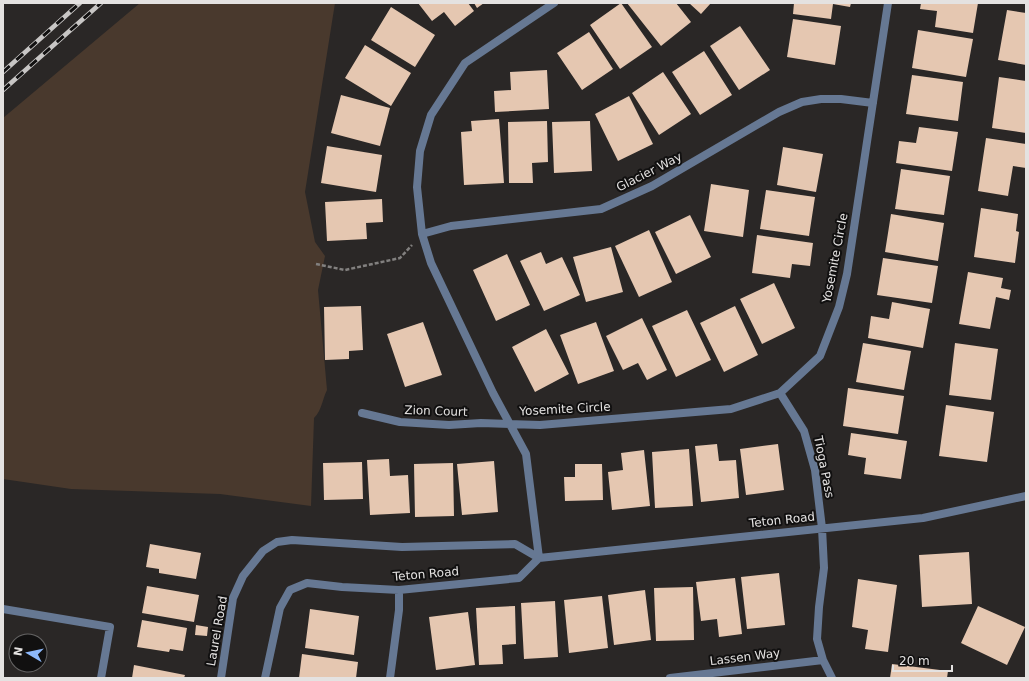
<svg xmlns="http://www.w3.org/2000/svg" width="1029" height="681" font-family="'DejaVu Sans',sans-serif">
<rect width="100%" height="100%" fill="#2a2726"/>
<path fill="#49392d" d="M140,3H335L305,192L315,242L325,256L318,290L327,390C322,400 322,410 314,418L311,506L220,494L71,489L3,479V118Z"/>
<path fill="#e5c7b1" d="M418,3H468L474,11L455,26L444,12L432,21Z
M474,3H484L477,8Z
M621,3L652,47L620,69L590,25Z
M627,3H676L691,22L661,46Z
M689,3H711L701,14Z
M794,3H851L850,7L833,4L831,19L793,14Z
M921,3H978L973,33L935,27L937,11L920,9Z
M391,7L435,35L415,67L371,40Z
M1007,10L1026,13V65L998,60Z
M793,19L841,26L835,65L787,57Z
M740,26L770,70L739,90L710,46Z
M918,30L973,39L966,77L912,68Z
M589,32L613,69L582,90L557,53Z
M365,45L411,73L391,106L345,78Z
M704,51L732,95L700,115L672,72Z
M547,70L549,109L495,112L494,91L511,90L510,72Z
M663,72L691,114L659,135L632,93Z
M912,75L963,82L958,121L906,114Z
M999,77L1026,81V133L992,128Z
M341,95L390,108L380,146L331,133Z
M629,96L653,144L618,161L595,114Z
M499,119L504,183L464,185L461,132L472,131L471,121Z
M547,121L548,162L532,163L533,183H509L508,122Z
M590,121L592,171L554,173L552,122Z
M919,127L958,132L952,171L896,163L899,141L916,143Z
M986,138L1026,144V168L1013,166L1008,196L978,191Z
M327,146L382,155L376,192L321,183Z
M783,147L823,154L816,192L777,185Z
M901,169L950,176L944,215L895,209Z
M711,184L749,190L743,237L704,231Z
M766,190L815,197L809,236L760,229Z
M382,199L383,222L366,223L367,239L327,241L325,202Z
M981,208L1018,214L1016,231L1019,232L1015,263L974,257Z
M891,214L944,223L938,261L885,252Z
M690,215L711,257L676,274L655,232Z
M649,230L672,282L639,297L615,246Z
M757,235L813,243L810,266L792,264L790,278L752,273Z
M611,247L623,292L586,302L573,257Z
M541,252L546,264L562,257L580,295L544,311L520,261Z
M507,254L530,305L496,321L473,270Z
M883,258L938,266L932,303L877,295Z
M968,272L1003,278L1001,288L1011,290L1009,300L996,297L990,329L959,324Z
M774,283L795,328L762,344L740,299Z
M892,302L930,309L923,348L868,338L871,316L889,319Z
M361,306L363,350L349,351V359L325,360L324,307Z
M735,306L758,355L724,372L700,323Z
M687,310L711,360L676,377L652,326Z
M642,318L667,370L647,380L638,363L623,370L606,336Z
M423,322L442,375L405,387L387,334Z
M596,322L614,371L578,384L560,335Z
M546,329L569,374L535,392L512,347Z
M863,343L911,351L904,390L856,382Z
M955,343L998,349L991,400L949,395Z
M848,388L904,396L898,434L843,426Z
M946,405L994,412L987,462L939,456Z
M851,433L907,441L901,479L864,474L866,458L848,455Z
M717,444L719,461L736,460L739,498L701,502L695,446Z
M778,444L784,490L746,495L740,449Z
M689,449L693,506L655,508L652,452Z
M644,450L650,506L612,510L608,472L623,470L621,453Z
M389,459L390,476L408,475L410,513L370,515L367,460Z
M494,461L498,512L462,515L457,464Z
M362,462L363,499L324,500L323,463Z
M453,463L454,516L415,517L414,464Z
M575,464H602L603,500L565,501L564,477H575Z
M150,544L201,553L196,579L159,573V569L146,567Z
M969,552L972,604L922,607L919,555Z
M779,573L785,625L747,629L741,577Z
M735,578L742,634L719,637L717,619L701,621L696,582Z
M858,579L897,585L888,652L865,649L868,630L852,627Z
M147,586L199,595L194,622L142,613Z
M693,587L694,640L656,641L654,588Z
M645,590L651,640L614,645L608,595Z
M602,596L608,648L569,653L564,600Z
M555,601L558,657L524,659L521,603Z
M515,606L516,644L502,645L503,664L479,665L476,608Z
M978,606L1025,627L1007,665L961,643Z
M310,609L359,616L354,655L305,648Z
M468,612L475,665L436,670L429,617Z
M142,620L187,628L183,651L170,649L169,652L137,647Z
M196,625L208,627L207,636L195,635Z
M302,654L358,662L356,678H299Z
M892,664L948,671L947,678H890Z
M134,665L185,675L184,678H132Z"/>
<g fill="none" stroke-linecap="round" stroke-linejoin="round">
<path stroke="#82807f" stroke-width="2.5" stroke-dasharray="4 2" stroke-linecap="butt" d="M316,264L345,270L400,258L412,245"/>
<path stroke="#667893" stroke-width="8" d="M422,234L451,226L601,209L652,186L779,112L802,102L821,99H841L873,103
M780,393L804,431L815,470L822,528L824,568L819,607L817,639L823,660L832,678
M362,413L400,422L449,425L481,423L540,425L731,409L780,393L820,356L839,307L847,274L888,3
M539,558L526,454L493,393L431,263L422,234L417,187L420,151L431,115L465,63L554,3
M3,609L110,627L101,678
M221,678L233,598L243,576L263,551L277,542L292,540L402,547L515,544L539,558L923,518L1026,496
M265,678L280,608L290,590L307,583L342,587L399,590L519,578L539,558
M390,678L399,610V590
M670,678L823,660"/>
<defs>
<path id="rail" d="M3,72L80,3
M3,90L101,3"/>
</defs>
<use href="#rail" stroke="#c8c6c5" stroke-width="4.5"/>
<use href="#rail" stroke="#111010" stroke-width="3" stroke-dasharray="9" stroke-linecap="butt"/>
</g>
<g text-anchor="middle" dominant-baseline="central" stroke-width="4" stroke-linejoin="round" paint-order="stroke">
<g font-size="12" fill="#e4e2e1" stroke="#111010">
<text transform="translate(649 172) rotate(-27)">Glacier Way</text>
<text transform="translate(835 258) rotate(-79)">Yosemite Circle</text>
<text transform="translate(565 409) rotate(-3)">Yosemite Circle</text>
<text transform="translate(436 411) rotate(2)">Zion Court</text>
<text transform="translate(824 467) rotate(79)">Tioga Pass</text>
<text transform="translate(782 520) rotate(-6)">Teton Road</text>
<text transform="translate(426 574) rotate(-5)">Teton Road</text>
<text transform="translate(217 631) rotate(-80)">Laurel Road</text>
<text transform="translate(745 657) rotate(-7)">Lassen Way</text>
</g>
</g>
<rect width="1029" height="681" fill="none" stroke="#e4e2e1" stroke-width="8"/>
<g transform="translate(28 653) rotate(279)"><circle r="19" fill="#111010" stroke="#656464"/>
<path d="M0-3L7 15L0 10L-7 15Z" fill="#8db9fc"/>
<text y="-6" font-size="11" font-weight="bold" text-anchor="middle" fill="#e4e2e1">N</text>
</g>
<path d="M893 665v6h59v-6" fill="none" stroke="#e4e2e1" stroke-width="2"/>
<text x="899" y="665" font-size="12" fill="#e4e2e1" stroke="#111010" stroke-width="3" paint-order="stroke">20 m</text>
</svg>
